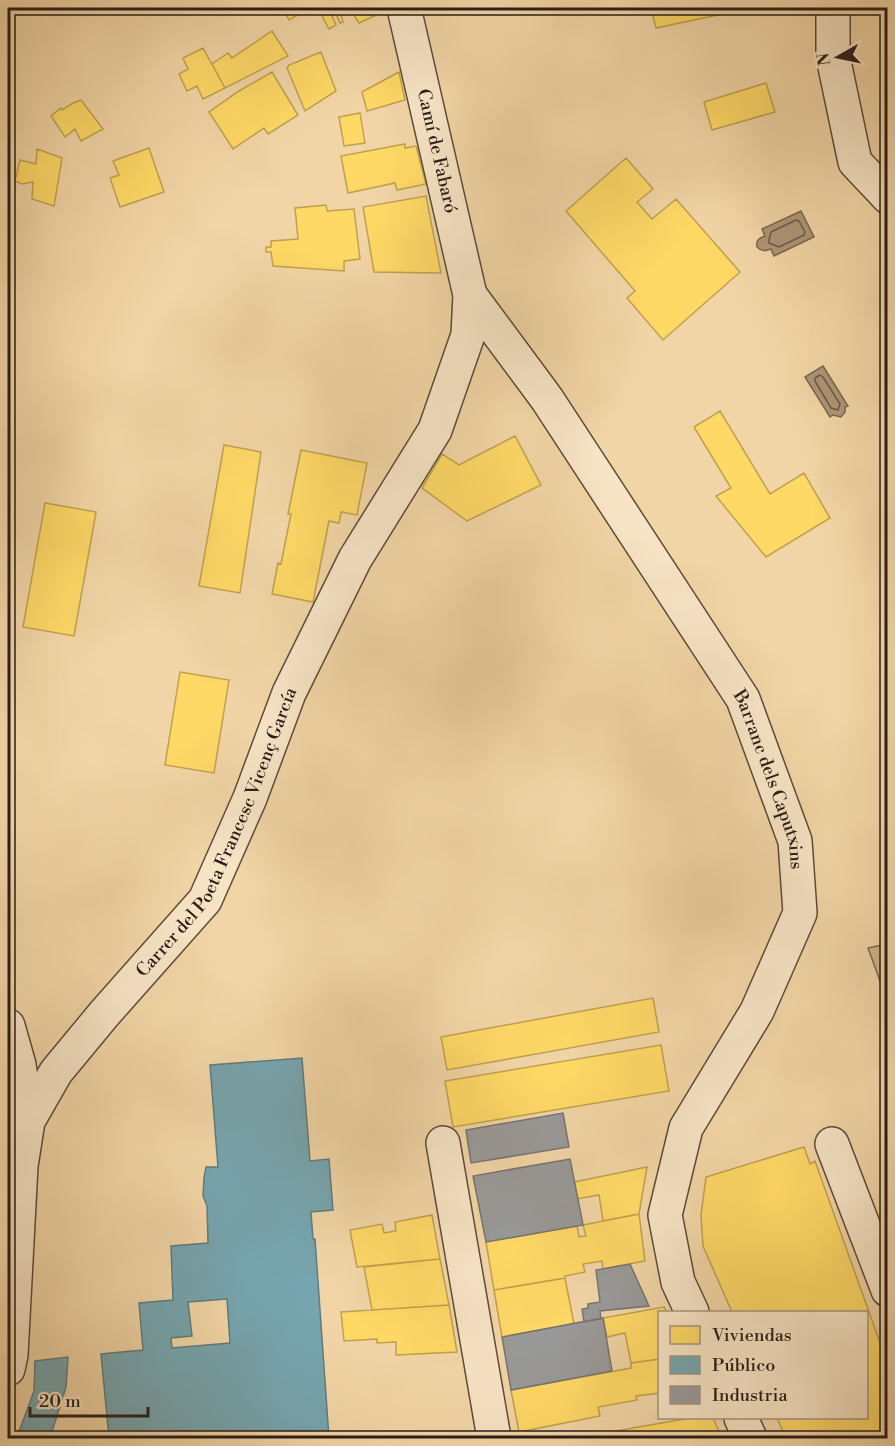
<svg xmlns="http://www.w3.org/2000/svg" width="895" height="1446" font-family="'Libre Bodoni',serif">
<rect width="100%" height="100%" fill="#f2d5a6"/>
<filter id="stains"><feTurbulence type="fractalNoise" baseFrequency=".00333" numOctaves="4"/><feColorMatrix values="0 0 0 0 .2 0 0 0 0 .09 0 0 0 0 .02 0 0 0 .5 -.17"/></filter>
<radialGradient id="worn" r=".72"><stop offset=".6" stop-color="#630" stop-opacity="0"/><stop offset="1" stop-color="#630" stop-opacity=".3"/></radialGradient>
<path fill="#d0b68e" stroke="#7c6a54" stroke-width="1.5" d="M887,944H888L887,1000L868,948Z"/>
<path fill="#ae9676" stroke="#796651" stroke-width="1.5" d="M801,211L814,237L774,256L771,249C765,251 762,252 757,247C756,240 759,238 765,236L762,229Z
M823,366L848,406L845,407V412L841,417L833,415L830,417L805,377Z"/>
<path fill="#ffd966" stroke="#bfa14f" stroke-width="1.5" d="M283,8H306L307,10L289,20Z
M318,8H339L343,22L340,23L336,14L332,16L336,25L329,29Z
M343,8H383L385,11L359,23L351,10L344,12Z
M651,8H745L746,9L656,28Z
M272,31L288,56L225,88L212,64L228,53L232,58Z
M203,48L225,88L203,99L197,86L187,91L179,74L188,69L183,58Z
M321,52L336,91L305,111L287,68L289,65Z
M272,72L298,115L268,134L264,128L233,149L209,112L239,91Z
M399,72L405,100L367,111L362,92Z
M766,83L775,112L712,130L704,102Z
M81,100L103,129L81,141L75,129L65,137L51,116L61,108L62,110L73,103Z
M360,113L365,143L344,146L339,117Z
M405,144V148L416,146L426,184L397,190L395,183L348,193L341,156Z
M149,148L164,192L120,207L110,178L119,175L113,161Z
M37,149L62,158L54,206L32,199L33,182L22,184L15,181L20,160L36,164Z
M626,158L653,189L637,202L652,219L676,199L740,272L663,340L627,298L635,291L566,211Z
M426,196L441,273L374,272L363,207Z
M326,205L327,211L354,209L360,259L344,261V271L273,266L271,252H266V247H271V241L298,239L295,208Z
M720,411L770,494L804,473L830,518L766,557L716,496L731,488L694,427Z
M515,436L541,485L467,521L422,488L442,454L459,465Z
M224,445L261,452L240,593L199,586Z
M301,450L367,463L357,515L341,512L339,523L329,521L313,602L272,594L278,563L281,564L291,514H288Z
M45,503L96,512L74,636L23,627Z
M180,672L229,680L214,773L165,765Z
M653,998L659,1032L447,1070L441,1037Z
M661,1045L669,1091L453,1127L445,1081Z
M804,1147L810,1164L815,1161L888,1365V1438H786L777,1418H866V1312H732L703,1246L701,1215L706,1177Z
M647,1167L639,1214L603,1221L599,1195L577,1199L574,1182Z
M639,1214L645,1261L603,1269L602,1261L583,1264L585,1272L565,1276V1278L494,1290L486,1242L577,1226L579,1237L586,1236L583,1225Z
M432,1215L440,1259L357,1267L350,1230L382,1224L384,1233L396,1231L395,1222Z
M440,1259L449,1305L372,1310L364,1267Z
M565,1278L574,1324L502,1337L494,1290Z
M449,1305L457,1352L396,1355V1342L377,1343V1339L344,1341L341,1312Z
M664,1307L667,1312H660V1359L631,1363L625,1333L607,1337L603,1318Z
M660,1359V1393L636,1396L637,1400L598,1407L600,1416L519,1432L511,1390L631,1368V1363Z
M690,1418H713L722,1438H576Z"/>
<path fill="#76a5af" stroke="#5f7c82" stroke-width="1.5" fill-rule="evenodd" d="M302,1058L310,1161L329,1159L333,1210L311,1212L313,1239H315L329,1438H109L101,1354L143,1350L139,1303L173,1300L171,1246L208,1243L207,1206L203,1196L204,1178L206,1167H218L210,1065ZM227,1299L230,1343L172,1348L171,1338L192,1336L188,1302Z
M68,1357L66,1387L50,1438H12L20,1429L34,1391L35,1361Z"/>
<path fill="#999" stroke="#777473" stroke-width="1.5" d="M563,1113L569,1147L471,1163L466,1130Z
M570,1159L583,1225L486,1242L473,1176Z
M888,1221V1239L883,1240L877,1224Z
M630,1264L649,1306L600,1311L601,1319L584,1322L582,1309L588,1308V1304L600,1302L596,1270Z
M603,1318L612,1371L511,1390L502,1337Z"/>
<g fill="none" stroke-linecap="round" stroke-linejoin="round">
<path stroke="#6c5a48" stroke-width="1.5" d="M796,220L799,221L805,232L804,235L779,247L769,243V240L771,232Z
M820,375L823,377L840,404L838,410L831,408L815,381V378Z"/>
<defs>
<g id="minor">
<path d="M833,8V57L855,162L888,197"/>
<path id="s1" d="M470,295L547,399L743,699L795,841L800,913L757,1011L686,1128L665,1215L678,1282L692,1312"/>
<path d="M8,1026L19,1065L28,1121"/>
<path d="M443,1143L494,1438"/>
<path d="M832,1144L888,1290"/>
<path id="s2" d="M8,1369L11,1355L21,1166L28,1121L56,1072L104,1014L205,900L250,798L289,693L355,559L435,430L468,335L470,295L404,8"/>
<path d="M741,1418L750,1438"/>
</g>
</defs>
<use href="#minor" stroke="#5b4b3c" stroke-width="36"/>
<use href="#minor" stroke="#f7e4c5" stroke-width="33"/>
</g>
<g text-anchor="middle" dominant-baseline="central" stroke-width="6" stroke-linejoin="round" paint-order="stroke">
<g font-size="18" fill="#291d19" stroke="#f7e4c5">
<text transform="translate(437 151) rotate(77)">Camí de Fabaró</text>
<text stroke="none"><textPath href="#s1" startOffset="573">Barranc dels Caputxins</textPath></text>
<text stroke="none"><textPath href="#s2" startOffset="598">Carrer del Poeta Francesc Vicenç García</textPath></text>
</g>
</g>
<rect width="895" height="1446" fill="none" stroke="#f2d5a6" stroke-width="30"/>
<rect x="9" y="9" width="877" height="1428" fill="none" stroke="#291d19" stroke-width="3"/>
<rect x="15" y="15" width="865" height="1416" fill="none" stroke="#291d19" stroke-width="1.5"/>
<rect x="658" y="1311" width="210" height="108" fill="#f7e4c5" stroke="#a59480" stroke-width="1.5"/>
<rect x="670" y="1326" width="30" height="18" fill="#ffd966" stroke="#a59480" stroke-width="1.5"/>
<text x="712" y="1341" font-size="18" fill="#291d19">Viviendas</text>
<rect x="670" y="1356" width="30" height="18" fill="#76a5af" stroke="#a59480" stroke-width="1.5"/>
<text x="712" y="1371" font-size="18" fill="#291d19">Público</text>
<rect x="670" y="1386" width="30" height="18" fill="#999999" stroke="#a59480" stroke-width="1.5"/>
<text x="712" y="1401" font-size="18" fill="#291d19">Industria</text>
<g transform="translate(838 57) rotate(261)" stroke="#f7e4c5" stroke-width="4.5" paint-order="stroke">
<path d="M0-4.5L10 22L0 15L-10 22Z" fill="#291d19"/>
<text y="-9" font-size="16" font-weight="bold" text-anchor="middle" fill="#291d19">N</text>
</g>
<path d="M30 1407v9h118v-9" fill="none" stroke="#291d19" stroke-width="3"/>
<text x="39" y="1407" font-size="18" fill="#291d19" stroke="#f7e4c5" stroke-width="4.5" paint-order="stroke">20 m</text>
<rect width="100%" height="100%" filter="url(#stains)"/>
<rect width="100%" height="100%" fill="url(#worn)"/>
</svg>
